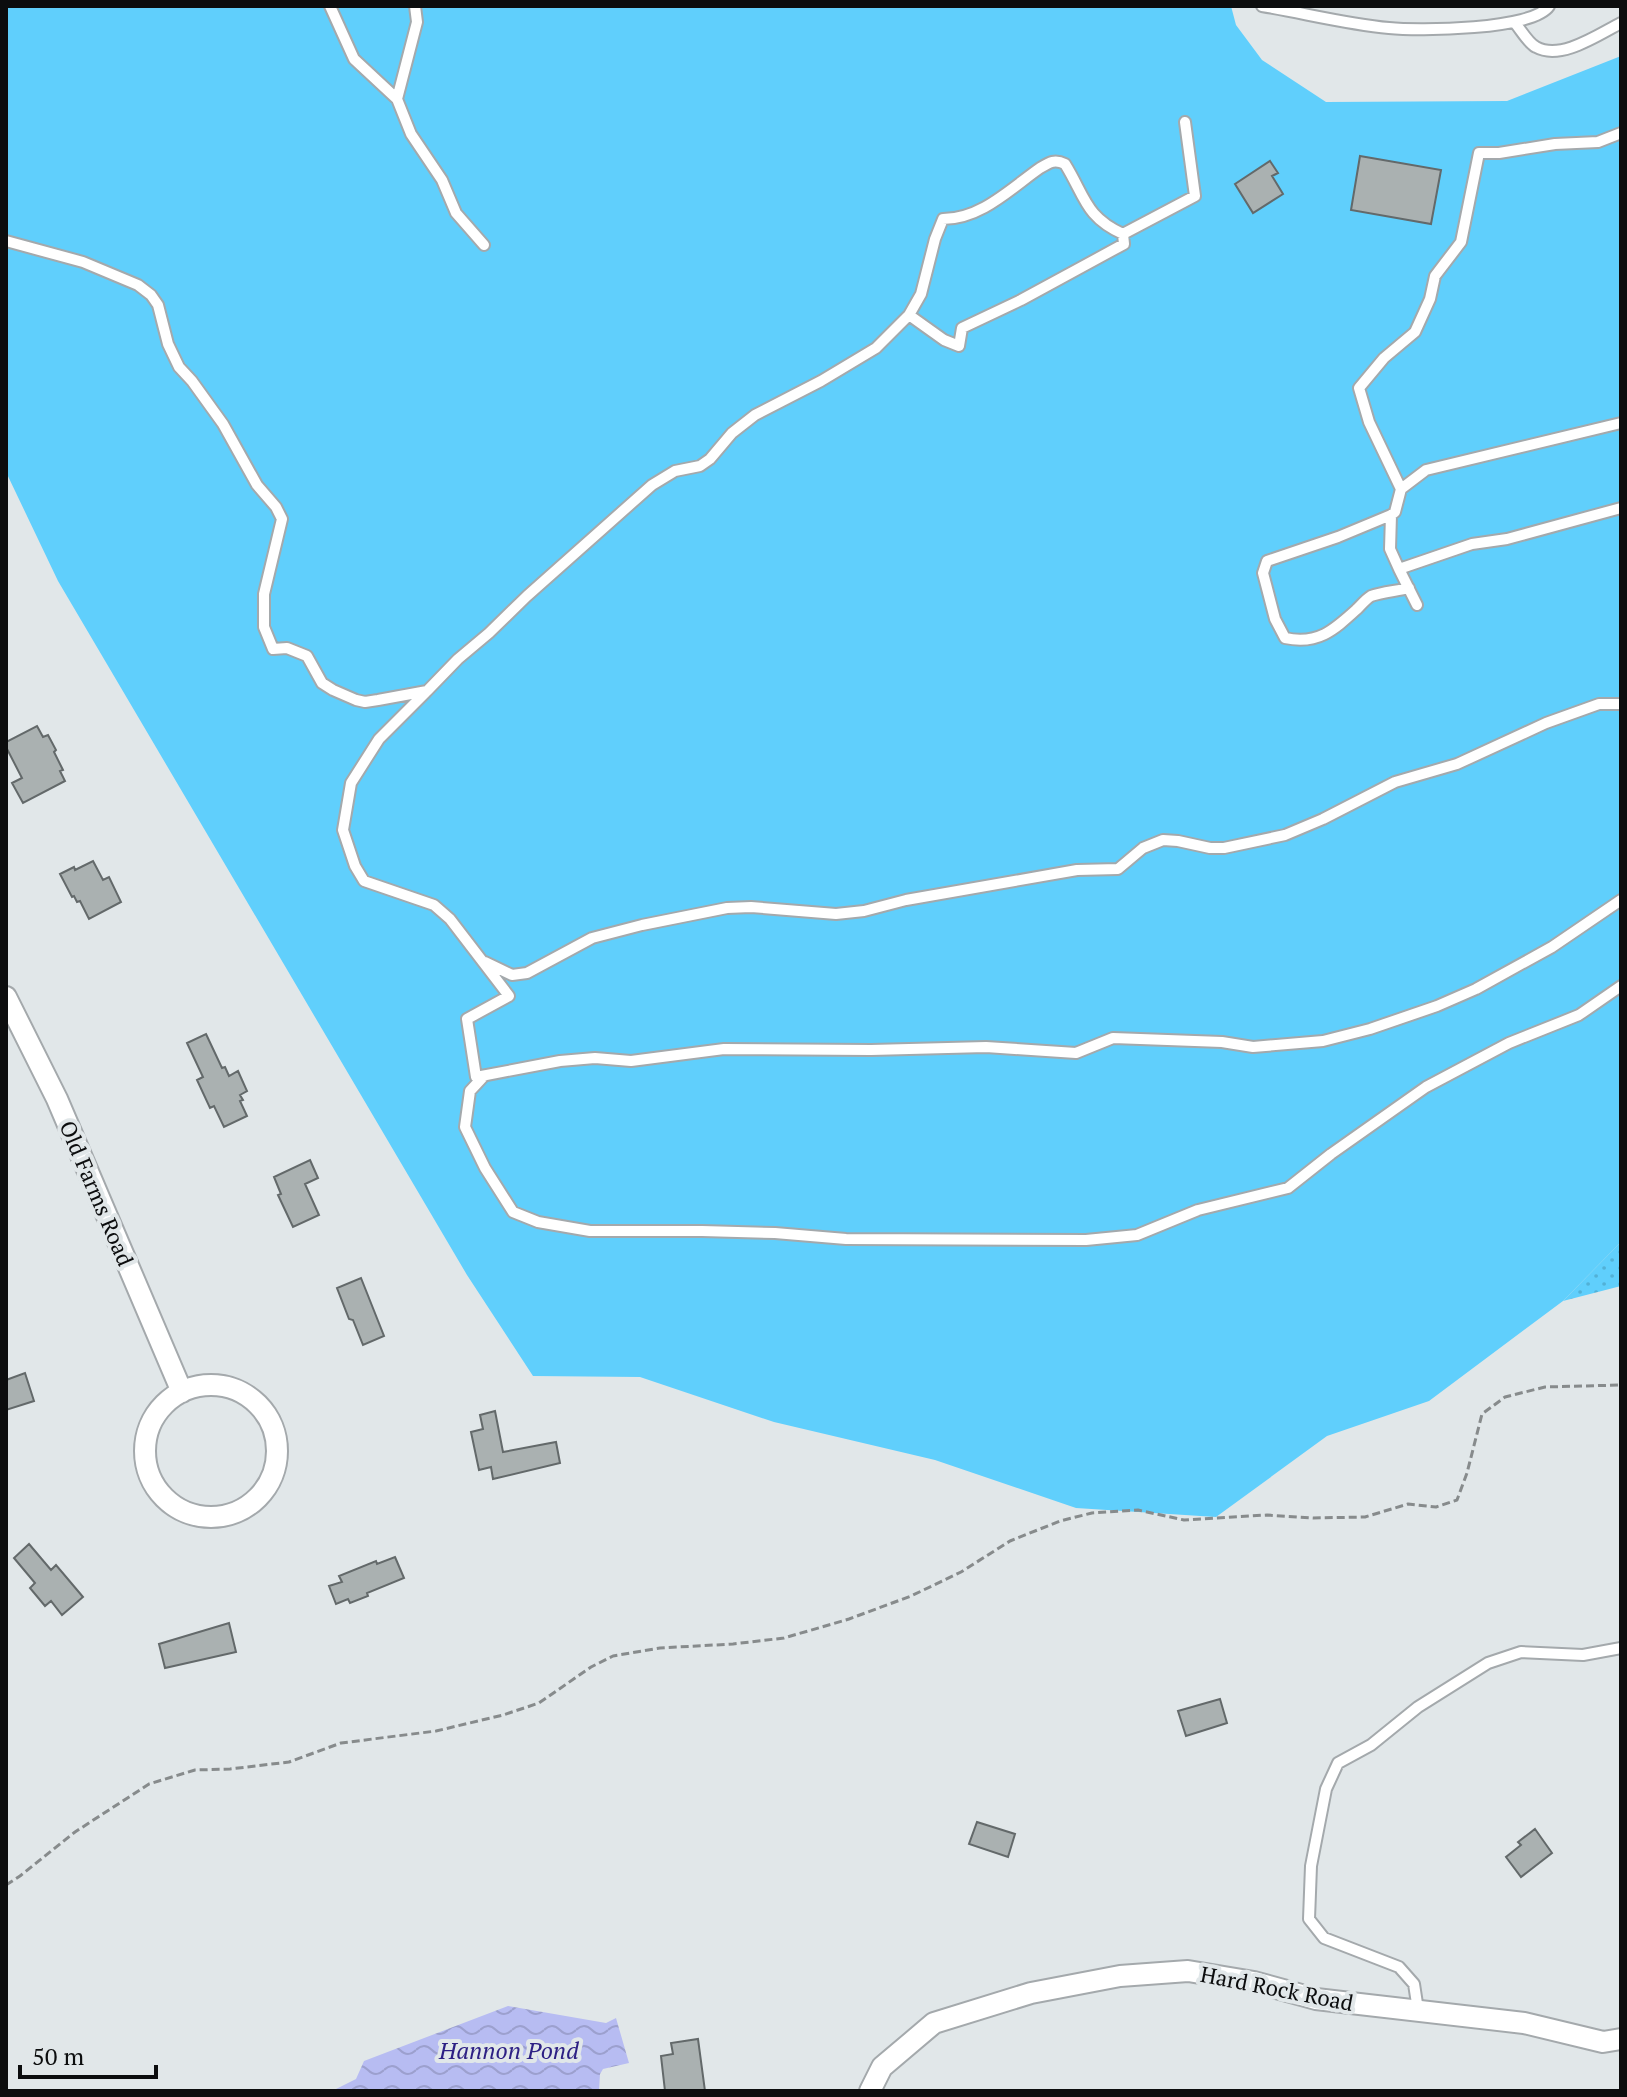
<svg xmlns="http://www.w3.org/2000/svg" width="1627" height="2097" font-family="'PT Serif',serif">
<defs>
<pattern id="park-dots" width="8" height="8" patternUnits="userSpaceOnUse" patternTransform="scale(2)"><rect width="8" height="8" fill="#60cffc"/><path d="M2 2h.1M6 6h.1" fill="none" stroke="#52b1d7" stroke-width="1.8" stroke-linecap="round"/></pattern>
<pattern id="water-waves" width="16" height="10" patternUnits="userSpaceOnUse" patternTransform="scale(2)"><rect width="16" height="10" fill="#b7bcf2"/><path d="M0 5q4-4 8 0t8 0" fill="none" stroke="#9ca0ce"/></pattern>
</defs>
<rect width="100%" height="100%" fill="#e1e7e9"/>
<path fill="#60cffc" d="M6,6H1231L1236,25L1262,60L1326,102L1507,101L1621,56V1242L1563,1301L1429,1401L1327,1436L1216,1517L1076,1508L935,1460L774,1422L640,1377L533,1376L467,1275L58,581L6,472Z"/>
<path fill="url(#park-dots)" d="M1621,1242V1286L1563,1301Z"/>
<path fill="url(#water-waves)" d="M508,2006L606,2023L616,2018L629,2063L603,2069L600,2074L599,2091H332L356,2079L364,2061Z"/>
<path fill="#aab1b1" stroke="#63696a" stroke-width="2" d="M1360,156L1441,170L1431,224L1351,210Z
M1270,161L1278,173L1272,176L1283,194L1253,213L1235,184Z
M37,726L43,737L48,735L56,750L54,752L63,770L60,771L65,781L23,803L12,783L22,778L6,747V742Z
M93,861L103,880L109,877L121,902L89,919L80,901L77,902L74,896L72,897L60,874L74,867L75,870Z
M206,1034L222,1068L225,1067L229,1076L238,1071L247,1091L240,1095L243,1100L240,1101L247,1116L224,1127L214,1106L210,1108L197,1080L203,1077L187,1043Z
M310,1160L318,1178L305,1184L319,1215L293,1227L278,1195L281,1194L274,1177Z
M361,1278L384,1336L363,1345L353,1320L349,1319L337,1288Z
M25,1373L34,1401L6,1410V1380Z
M495,1411L503,1452L556,1442L560,1463L493,1479L491,1467L479,1470L471,1432L483,1429L480,1415Z
M29,1544L51,1570L56,1565L83,1597L62,1615L51,1601L45,1606L30,1588L35,1583L14,1558Z
M395,1557L404,1578L367,1593L368,1596L350,1603L348,1599L336,1604L329,1586L342,1582L339,1576L376,1561L377,1564Z
M229,1623L236,1652L165,1668L159,1644Z
M1220,1699L1227,1723L1186,1736L1178,1711Z
M977,1822L1015,1834L1008,1857L969,1844Z
M1535,1829L1552,1853L1521,1877L1506,1857L1521,1845L1518,1842Z
M698,2039L705,2091H665L661,2056L673,2054L671,2043Z"/>
<g fill="none" stroke-linecap="round" stroke-linejoin="round">
<defs>
<path id="lane" d="M330,6L354,59L397,99L411,134L442,180L456,213L484,245
M1262,6C1304,13 1346,24 1389,28C1418,31 1533,30 1549,6
M1515,23C1521,30 1528,43 1536,47C1561,61 1599,34 1621,23
M397,99L417,22L415,6
M6,241L83,262L138,285L151,295L158,305L168,344L179,367L192,381L223,424L257,485L276,507L282,519L264,594V627L273,649L287,648L307,656L322,683L333,690L356,700L365,702L378,700L427,691L458,659L489,633L527,596L652,485L675,471L700,466L710,459L732,433L755,415L821,381L876,348L909,315L921,294L935,239L943,219C981,219 1010,189 1040,168C1050,162 1055,159 1065,164C1085,196 1085,217 1123,234L1195,196L1185,122
M909,315L944,340L959,346L962,328L1021,300L1124,244L1123,234
M1401,489L1369,422L1359,388L1384,358L1415,332L1430,299L1435,276L1461,242L1479,153H1499L1555,144L1598,142L1621,133
M1391,515L1338,537L1267,561L1263,573L1275,619L1285,638C1318,645 1334,630 1357,609C1361,605 1366,599 1371,596C1382,592 1397,591 1409,588
M1399,569L1390,549L1391,515L1395,512L1401,489L1426,470L1621,423
M1417,605L1399,569L1472,544L1507,539L1621,508
M426,692L379,739L351,783L343,830L355,866L364,881L434,905L450,919L509,996L467,1019L476,1077L560,1061L595,1058L631,1061L724,1049L871,1050L986,1047L1076,1053L1113,1038L1222,1042L1253,1047L1323,1041L1370,1029L1437,1006L1476,989L1552,947L1621,900
M485,962L512,975L527,973L592,938L642,925L727,908L751,907L836,914L864,911L906,900L1077,870L1118,869L1143,848L1163,840L1178,841L1210,848H1224L1285,835L1323,819L1395,782L1457,764L1546,723L1599,704H1621
M483,1077L470,1091L465,1127L485,1168L513,1212L538,1222L590,1231H702L775,1233L846,1239L1086,1240L1137,1235L1198,1210L1288,1188L1331,1154L1426,1087L1509,1043L1579,1015L1621,986
M1418,2010L1414,1984L1399,1967L1324,1938L1309,1919L1311,1866L1326,1789L1338,1763L1371,1745L1418,1707L1488,1663L1521,1652L1583,1655L1621,1648"/>
<path id="street" d="M6,997L57,1099L182,1392
M145 1451a66 66 0 1 1 132 0a66 66 0 1 1-132 0Z
M870,2091L882,2067L934,2023L1031,1993L1120,1976L1188,1971L1254,1982L1316,1999L1524,2023L1603,2042L1621,2039"/>
</defs>
<use href="#lane" stroke="#a4a9ac" stroke-width="14"/>
<use href="#street" stroke="#a4a9ac" stroke-width="24"/>
<path stroke="#878b8c" stroke-width="3" stroke-dasharray="8 4" stroke-linecap="butt" d="M6,1885L20,1876L75,1832L149,1784L195,1770L230,1769L289,1762L341,1743L436,1731L503,1715L539,1703L591,1667L613,1656L660,1648L733,1644L784,1638L849,1619L911,1596L961,1572L1010,1541L1060,1521L1092,1513L1138,1510L1184,1520L1267,1515L1313,1518L1365,1517L1408,1504L1436,1507L1457,1500L1467,1473L1482,1414L1505,1397L1545,1387L1621,1385"/>
<use href="#lane" stroke="#fff" stroke-width="10"/>
<use href="#street" stroke="#fff" stroke-width="20"/>
</g>
<g text-anchor="middle" dominant-baseline="central" stroke-width="8" stroke-linejoin="round" paint-order="stroke">
<g font-size="22" fill="#0c0d0e" stroke="#e1e7e9">
<text transform="translate(97 1193) rotate(67)">Old Farms Road</text>
<text transform="translate(1277 1988) rotate(11)">Hard Rock Road</text>
</g>
<g font-size="24" font-style="italic" fill="#2d2084" stroke="#e1e7e9">
<text x="509" y="2050">Hannon Pond</text>
</g>
</g>
<rect width="1627" height="2097" fill="none" stroke="#0c0d0e" stroke-width="16"/>
<path d="M20 2065v12h136v-12" fill="none" stroke="#0c0d0e" stroke-width="4"/>
<text x="32" y="2065" font-size="24" fill="#0c0d0e" stroke="#e1e7e9" stroke-width="6" paint-order="stroke">50 m</text>
</svg>
